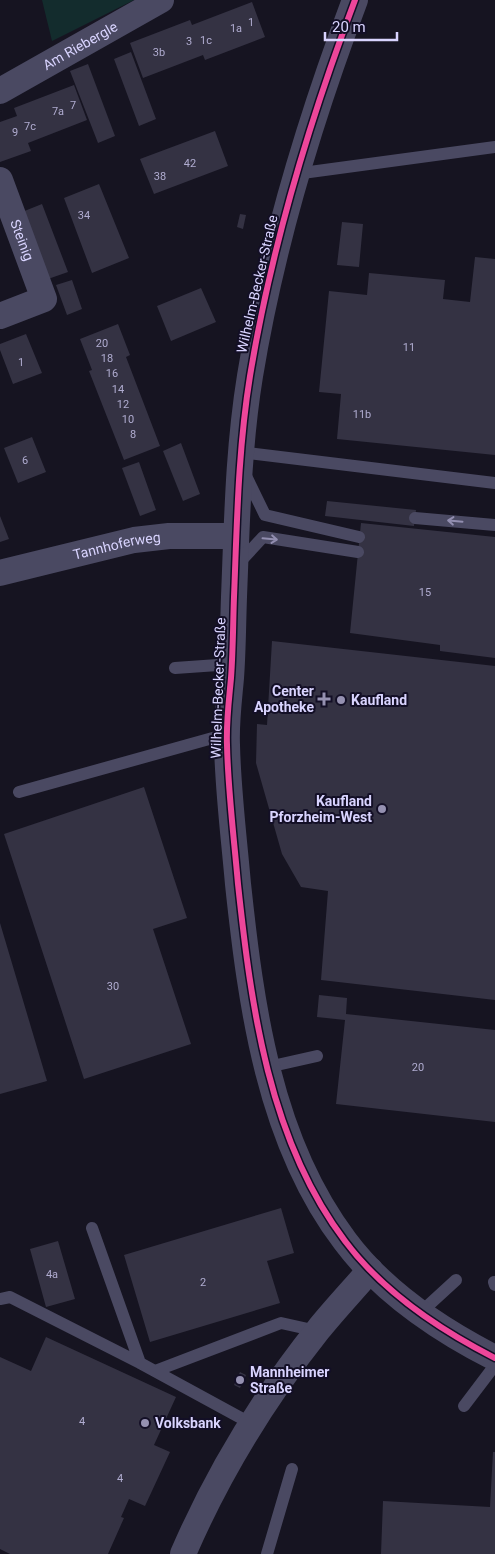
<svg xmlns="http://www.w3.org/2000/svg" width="495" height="1554" font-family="Roboto,sans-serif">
<rect width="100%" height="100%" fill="#161421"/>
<path fill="#132c2d" d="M42,0H134L52,41Z"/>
<path fill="#343243" d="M252,2L265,37L205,60L203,55L143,78L130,43L190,20L192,25Z
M131,52L156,119L139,126L114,59Z
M88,64L115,136L98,143L70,71Z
M74,85L87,120L28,143L31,151L0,162V122L17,116L14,108Z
M215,131L228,166L154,194L140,159Z
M99,184L129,258L92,273L64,198Z
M42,204L68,272L48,279L22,212Z
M240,214L246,215L243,229L237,227Z
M342,222L363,224L359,267L337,265Z
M475,257L495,259V455L337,439L341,394L319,392L329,291L367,295L369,273L445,280L443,299L470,302Z
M72,280L82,309L67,315L56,285Z
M201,288L216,322L171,341L157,306Z
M118,324L130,355L126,357L160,446L124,460L89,371L92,370L80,339Z
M26,334L42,373L13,384L0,350V344Z
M32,437L46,472L18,483L4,448Z
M181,443L200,494L183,501L163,451Z
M139,462L156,510L140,516L122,468Z
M327,501L416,510L414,526L325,516Z
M0,516L9,539L0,542Z
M361,523L495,537V658L440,651V645L350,633Z
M272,641L495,666V1000L321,980L328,891L301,887L282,854L256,763L257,724L267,725Z
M144,787L187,918L153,929L191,1044L84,1079L4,834Z
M0,923L47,1081L0,1094Z
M319,995L347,998L346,1014L495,1030V1122L336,1104L345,1020L317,1017Z
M281,1208L294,1253L267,1261L280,1303L150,1342L124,1255Z
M58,1241L75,1299L46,1307L30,1249Z
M46,1337L176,1397L154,1445L170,1452L145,1506L129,1499L121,1517L124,1518L108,1554H10L0,1549V1357L31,1371Z
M240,1372L246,1375L240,1388L234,1385Z
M493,1452H495V1554H381L383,1501L490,1507Z"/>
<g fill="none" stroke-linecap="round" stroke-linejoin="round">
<path stroke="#4a4962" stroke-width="12" d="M295,174L495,147
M240,452L495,483
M245,474L265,515L359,537
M415,518L495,525
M238,564L263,537L358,552
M175,668L232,664
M19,792L227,734
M268,1067L317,1056
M92,1228L140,1363
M494,1282L495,1285
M0,1299L10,1297L140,1363L252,1424
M420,1313L456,1280
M155,1371L281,1323L317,1331
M464,1406L495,1365
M267,1554L292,1469"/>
<g stroke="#4a4962" stroke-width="26">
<path d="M355,0C309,122 271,248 250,376C238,450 237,523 234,597C233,624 233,651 231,678C229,700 226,723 227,745C228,791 234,838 238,884C251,1006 269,1141 345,1241C383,1292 438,1329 495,1358"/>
<path id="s1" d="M0,91L161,0"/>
<path id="s2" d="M0,180L44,299L0,316"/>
<path id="s3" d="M0,573L134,540L169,536H236"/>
<path d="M183,1554C217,1475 264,1398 318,1330C334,1310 353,1290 370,1270"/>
</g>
<defs>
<path id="cycleway" d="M355,0C309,122 271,248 250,376C238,450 237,523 234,597C233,624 233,651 231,678C229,700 226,723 227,745C228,791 234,838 238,884C251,1006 269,1141 345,1241C383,1292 438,1329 495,1358"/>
</defs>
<use href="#cycleway" stroke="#130f26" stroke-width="9"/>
<use href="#cycleway" stroke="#ed469a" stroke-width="6"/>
</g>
<defs><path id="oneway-shaft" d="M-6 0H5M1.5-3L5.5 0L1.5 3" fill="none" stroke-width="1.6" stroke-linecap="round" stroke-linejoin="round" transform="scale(1.25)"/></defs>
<g stroke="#928eb0">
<use href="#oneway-shaft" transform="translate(455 521) rotate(-175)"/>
<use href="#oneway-shaft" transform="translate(270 539) rotate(5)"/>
</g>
<g fill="#9591b1" stroke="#130f26" stroke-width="2">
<path d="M321.5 691.5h5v5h5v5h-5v5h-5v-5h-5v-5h5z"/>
<circle cx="341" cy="700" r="5"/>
<circle cx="382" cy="809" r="5"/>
<circle cx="240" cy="1380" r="5"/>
<circle cx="145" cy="1423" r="5"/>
</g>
<g text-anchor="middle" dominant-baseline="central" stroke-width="4" stroke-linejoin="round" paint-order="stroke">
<g font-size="11" fill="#b0acd0">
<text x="251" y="22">1</text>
<text x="236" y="28">1a</text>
<text x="206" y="40">1c</text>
<text x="189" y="41">3</text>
<text x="159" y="52">3b</text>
<text x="73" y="105">7</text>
<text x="58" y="111">7a</text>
<text x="30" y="126">7c</text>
<text x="15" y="132">9</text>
<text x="190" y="163">42</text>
<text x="160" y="176">38</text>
<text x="84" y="215">34</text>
<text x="102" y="343">20</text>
<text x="409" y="347">11</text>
<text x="107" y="358">18</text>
<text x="21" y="362">1</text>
<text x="112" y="373">16</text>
<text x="118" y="389">14</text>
<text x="123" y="404">12</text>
<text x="362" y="414">11b</text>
<text x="128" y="419">10</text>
<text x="133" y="434">8</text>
<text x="25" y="460">6</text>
<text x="425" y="592">15</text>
<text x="113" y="986">30</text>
<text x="418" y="1067">20</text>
<text x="52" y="1274">4a</text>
<text x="203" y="1282">2</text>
<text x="82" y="1421">4</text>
<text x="120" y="1478">4</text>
</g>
<g font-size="14" fill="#d9d4ff" stroke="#130f26">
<text stroke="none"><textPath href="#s1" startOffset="92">Am Riebergle</textPath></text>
<text stroke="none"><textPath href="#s2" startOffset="64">Steinig</textPath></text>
<text transform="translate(257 284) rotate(-77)">Wilhelm-Becker-Straße</text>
<text stroke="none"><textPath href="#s3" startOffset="120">Tannhoferweg</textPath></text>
<text transform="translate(218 688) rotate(-88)">Wilhelm-Becker-Straße</text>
</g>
<g font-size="14" font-weight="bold" fill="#d9d4ff" stroke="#130f26" text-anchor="start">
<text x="314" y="691" text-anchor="end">Center<tspan x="314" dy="16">Apotheke</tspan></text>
<text x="351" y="700">Kaufland</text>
<text x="372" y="801" text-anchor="end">Kaufland<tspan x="372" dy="16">Pforzheim-West</tspan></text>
<text x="250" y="1372">Mannheimer<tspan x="250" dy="16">Straße</tspan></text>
<text x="155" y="1423">Volksbank</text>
</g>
</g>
<path d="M325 32v8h72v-8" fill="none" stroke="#d9d4ff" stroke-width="2.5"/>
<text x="332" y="32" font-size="15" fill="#d9d4ff" stroke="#130f26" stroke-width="4" paint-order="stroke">20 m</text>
</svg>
